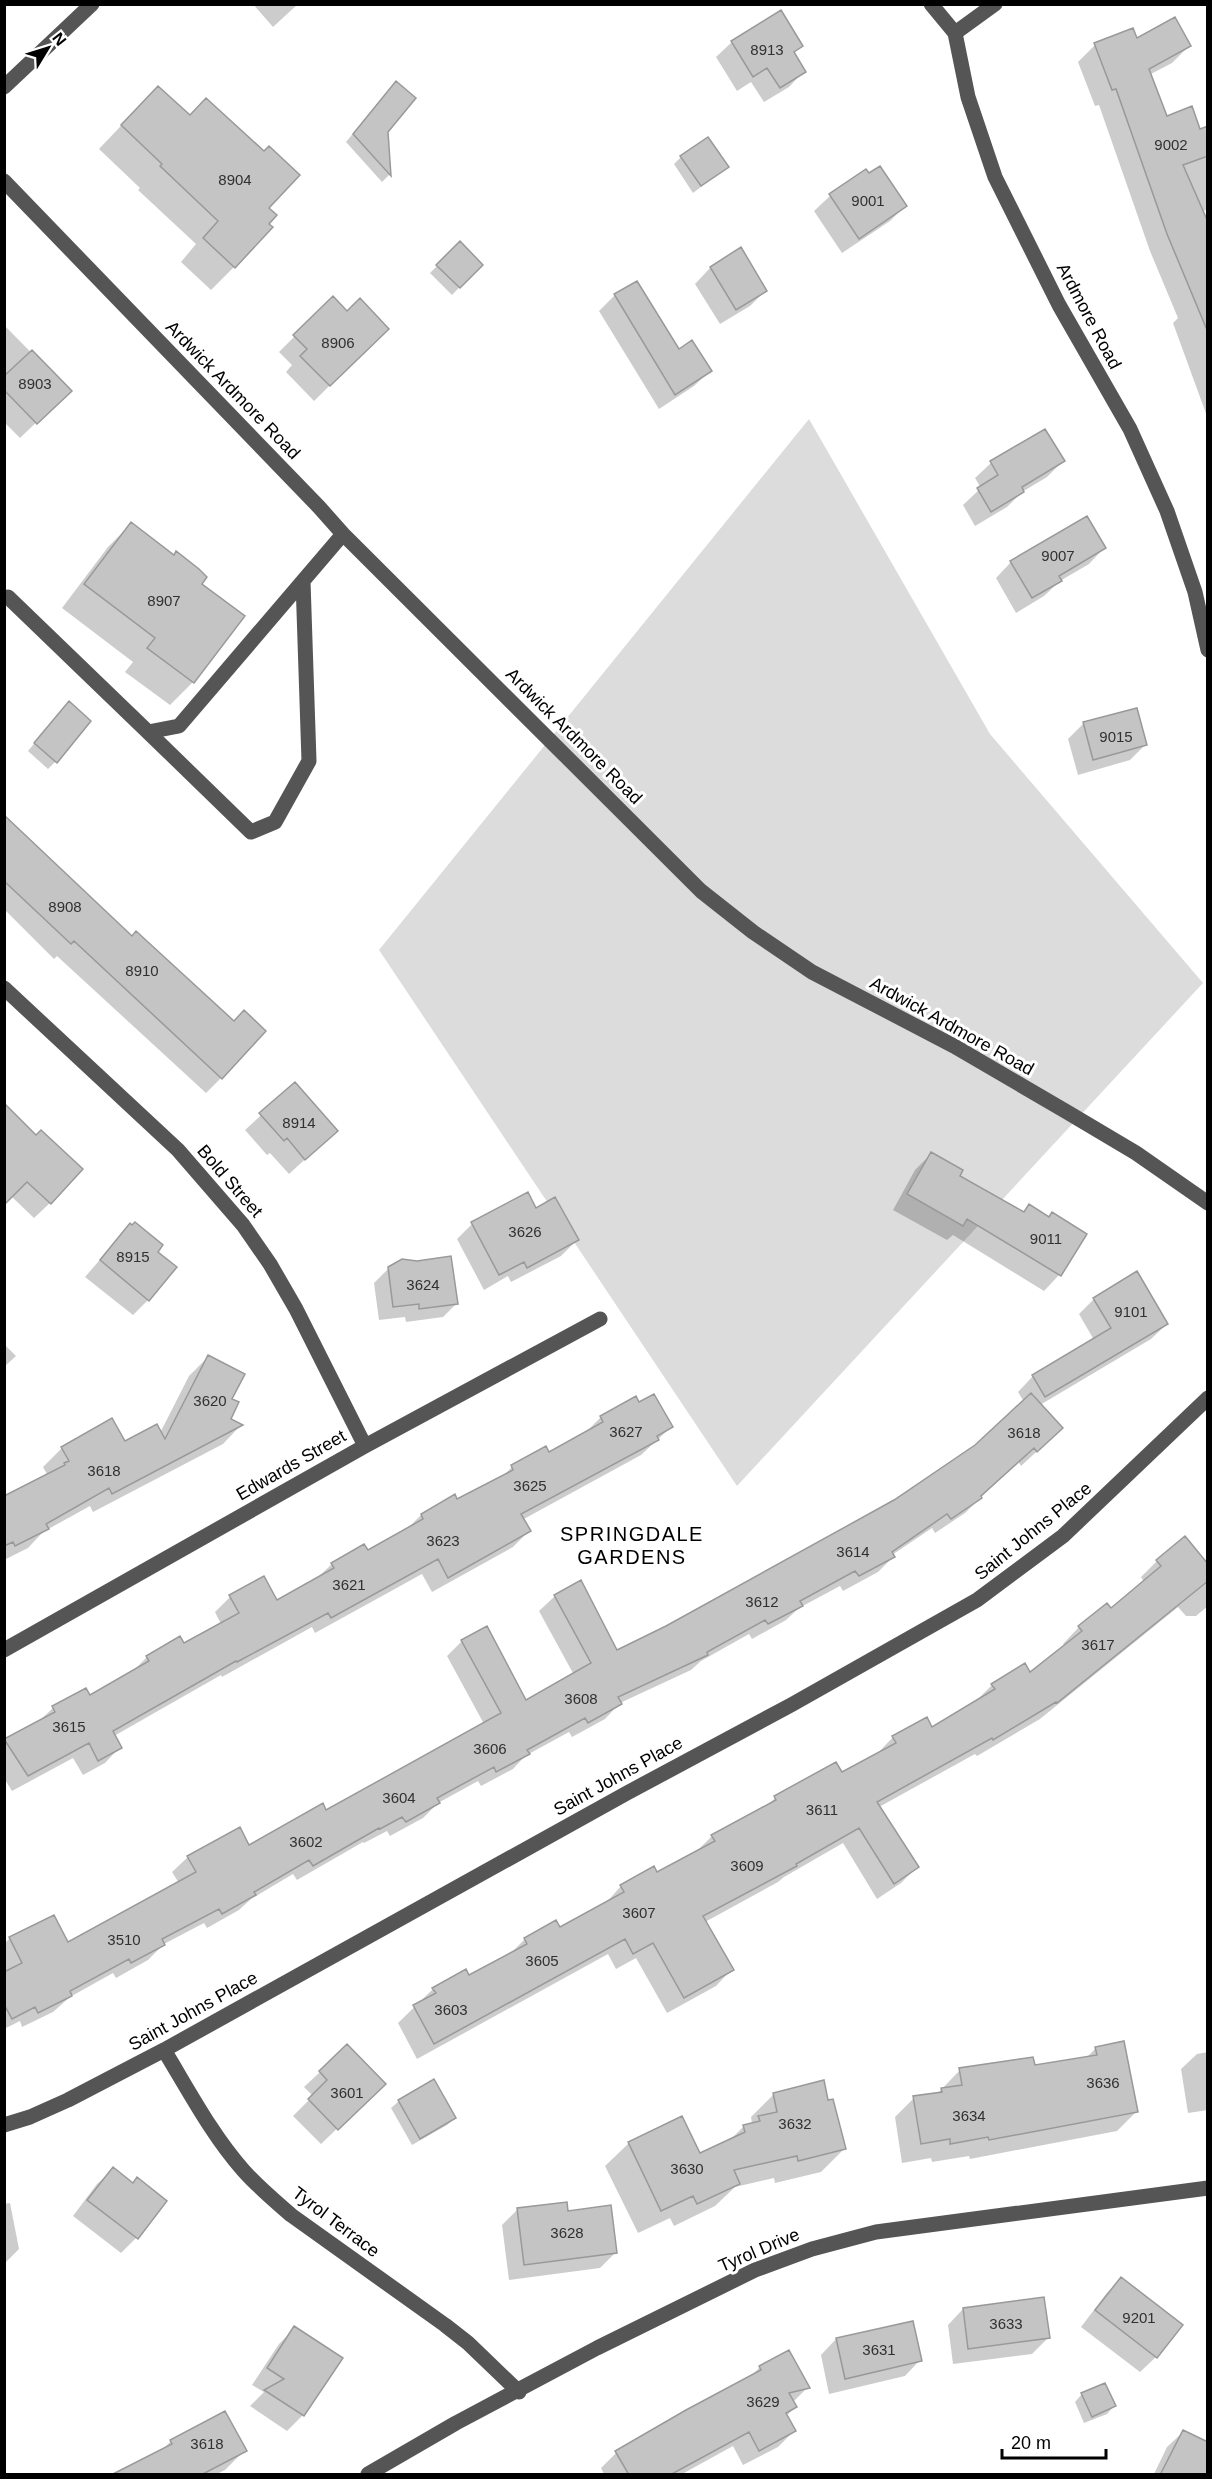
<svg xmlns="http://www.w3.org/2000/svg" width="1212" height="2479" font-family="Arial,sans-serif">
<rect width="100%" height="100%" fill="#fff"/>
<path fill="#dcdcdc" d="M809,419L990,734L1203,983L737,1486L379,950Z"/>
<path fill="#0003" d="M253,4H298L273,27Z
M1136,40L1189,46L1172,63L1149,75L1166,118L1199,131L1208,128V209L1201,212L1208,226V419L1173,323L1178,318L1150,251L1099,105L1095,106L1078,62L1095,45Z
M732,42L801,46L794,53L804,71L789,87L764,102L751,82L737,91L716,57Z
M388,91L387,132L389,175L382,182L346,142Z
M135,111L189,117L264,153L267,208L234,267L211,290L181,262L196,244L138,190L140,188L99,149Z
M681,157L727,167L693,193L674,164Z
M866,171L905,206L890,221L842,253L814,211L830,196Z
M460,243L481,265L452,295L430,273Z
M741,250L765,291L750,306L720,324L695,284L710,268Z
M615,295L678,351L710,371L694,386L659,409L599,311Z
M333,298L347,313L387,329L314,401L286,372L292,365L279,352Z
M4,325L69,391L20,438L4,422Z
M1044,431L1063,461L1047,477L1022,492L1007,507L975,526L963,505L981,488L975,478L991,463Z
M131,524L200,584L243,616L193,682L170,705L125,672L133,662L62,608L108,547Z
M1104,548L1089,564L1060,581L1044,596L1016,613L996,578L1011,562Z
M61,711L55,762L48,769L28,751Z
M1084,723L1145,745L1130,760L1078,775L1068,739Z
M4,817L221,1078L206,1093L57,956L54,959L4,909Z
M295,1084L336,1131L289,1174L270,1153L267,1155L245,1130Z
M4,1105L50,1203L34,1218L11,1196Z
M931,1154L958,1176L1023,1213L1029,1206L1048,1218L1085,1234L1059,1275L1044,1291L953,1235L947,1240L893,1210L915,1170Z
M536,1210L577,1240L561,1256L511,1282L508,1276L484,1290L457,1239L472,1224Z
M130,1225L156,1252L148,1300L133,1315L85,1277Z
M389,1268L457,1303L443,1317L406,1322L405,1317L379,1320L374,1283Z
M1094,1299L1167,1324L1151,1339L1040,1405L1046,1443L1021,1466L1018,1461L965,1513L935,1533L932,1528L892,1555L893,1557L878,1572L843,1591L840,1586L799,1608L786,1620L752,1639L749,1634L701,1661L691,1670L620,1703L605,1719L572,1737L569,1732L525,1756L513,1769L481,1786L478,1781L438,1803L423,1818L390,1836L387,1831L364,1843L363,1842L297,1880L293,1874L251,1899L239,1910L207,1928L204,1923L164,1944L148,1960L116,1978L113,1973L70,1997L53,2012L22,2027L20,2021L4,2029V1944L10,1938L67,1944L179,1883L172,1872L188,1857L248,1847L326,1812L484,1724L447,1656L462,1641L525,1702L574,1675L539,1611L555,1596L617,1652L666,1628L895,1501L975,1446L1024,1402L1018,1392L1033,1376L1094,1340L1079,1314Z
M4,1344L16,1356L4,1367Z
M208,1357L230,1399L229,1420L241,1425L223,1444L93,1512L90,1506L43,1532L28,1548L4,1560V1498L48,1476L43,1467L62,1448L124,1443L160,1433L189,1376Z
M639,1404L671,1427L641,1455L522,1520L529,1531L513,1547L432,1592L422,1574L315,1633L312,1627L222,1677L221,1675L114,1736L120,1747L105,1763L83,1775L73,1758L12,1791L4,1778L5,1740L37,1723L53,1708L86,1690L90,1697L131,1673L147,1657L183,1645L221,1624L215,1612L230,1597L276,1602L316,1579L332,1564L367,1552L406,1530L421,1515L457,1501L500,1479L512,1467L545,1448L548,1454L586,1432L601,1417Z
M1157,1561L1208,1566V1606L1196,1616H1186L1178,1607L1040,1719L977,1756L975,1754L879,1807L917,1867L901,1883L877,1899L843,1843L784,1877L778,1882L705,1922L732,1969L716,1986L667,2013L636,1958L616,1969L608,1954L417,2059L398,2023L433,1989L468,1977L509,1955L525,1939L560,1929L605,1904L621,1886L657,1874L695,1853L712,1836L765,1808L775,1798L841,1774L877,1754L893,1737L932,1729L976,1701L992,1685L1030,1675L1065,1646L1063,1644L1079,1627L1106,1605L1111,1610L1144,1582L1141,1577Z
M1096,2048L1136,2112L1117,2131L970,2159L969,2156L932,2162L931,2158L902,2163L895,2117L914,2098L937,2094L960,2070L1033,2066L1085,2059Z
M1208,2052V2110L1188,2113L1181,2069L1197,2054Z
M320,2072L368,2099L321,2144L293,2116L313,2096L304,2087Z
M774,2094L827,2102L844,2149L821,2172L775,2183L774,2178L735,2187L715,2206L674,2226L670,2218L638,2233L605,2166L629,2143L681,2118L699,2155L729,2141L744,2126L752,2124L751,2117Z
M399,2101L455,2118L447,2125L412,2145L391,2108Z
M113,2169L133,2184L165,2201L136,2238L121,2253L73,2216L97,2184Z
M10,2203L19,2249L4,2264V2204Z
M518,2209L615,2253L600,2268L509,2280L502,2225Z
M1121,2279L1181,2325L1156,2357L1140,2372L1081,2327L1106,2294Z
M963,2309L1048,2338L1032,2354L953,2364L948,2325Z
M295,2328L303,2415L287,2431L250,2406L264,2392L252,2385L279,2344Z
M836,2339L920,2360L905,2376L829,2394L821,2355Z
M789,2352L808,2387L793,2402L796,2407L786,2416L794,2431L778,2447L743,2465L733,2446L684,2473L685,2474H604L601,2468L616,2453L748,2379L760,2367Z
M1082,2394L1114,2406L1107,2414L1084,2423L1075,2402Z
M1183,2432L1208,2474H1154L1167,2447Z
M171,2441L245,2450L225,2470L217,2474H115L162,2450Z"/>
<path fill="#c4c4c4" stroke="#999" stroke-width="1.5" d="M781,10L803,46L794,52L806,72L780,88L767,68L753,77L731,41Z
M1175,17L1191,46L1149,69L1167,116L1192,106L1200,129L1208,126V156L1183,165L1208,222L1207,330L1167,234L1116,89L1112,90L1094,43L1133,28L1137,38Z
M396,81L416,98L388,132L391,176L353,134Z
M158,86L190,115L206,98L264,151L269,146L300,175L269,208L277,215L269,224L273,227L235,268L203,238L218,221L160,166L162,164L121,125Z
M708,137L729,167L701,186L680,156Z
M880,166L907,206L859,239L829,194L866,169L869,173Z
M460,241L483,265L460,288L436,265Z
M741,247L767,291L736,310L710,267Z
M637,281L679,349L692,340L712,371L675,395L614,294Z
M333,296L347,311L360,298L389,329L330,386L300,356L307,349L293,335Z
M32,350L72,391L37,424L4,390V376Z
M1045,429L1065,461L1022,487L1024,492L991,512L977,488L998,475L990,461Z
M1087,516L1106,548L1059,576L1062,581L1032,598L1010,561Z
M131,522L174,555L176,551L199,569L207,577L202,584L245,616L194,683L147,648L155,638L84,584Z
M69,701L91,721L57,763L34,743Z
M1137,708L1147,745L1093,760L1083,722Z
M4,815L132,936L136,931L234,1021L244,1010L266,1031L222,1079L74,941L71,944L4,881Z
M295,1082L338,1131L305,1160L287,1138L284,1141L259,1113Z
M4,1103L36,1135L41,1130L83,1169L51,1204L27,1182L4,1205Z
M931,1152L963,1170L960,1176L1024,1212L1029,1204L1049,1217L1052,1212L1087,1234L1061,1276L967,1219L963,1226L907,1194Z
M528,1192L536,1208L555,1197L579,1240L527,1268L524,1262L499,1275L471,1222Z
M135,1222L163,1245L158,1252L177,1267L149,1301L100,1260L130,1223L132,1225Z
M451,1256L458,1304L419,1309V1304L393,1307L388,1267L402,1259L417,1261Z
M1137,1271L1168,1324L1045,1397L1032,1375L1111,1328L1093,1298Z
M208,1355L245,1374L232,1399L239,1402L231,1419L243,1425L112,1494L109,1488L46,1524L49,1529L15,1546L13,1542L4,1546V1496L65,1465L64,1463L69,1461L61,1447L112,1418L125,1441L157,1424L165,1439Z
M1031,1393L1063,1428L1037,1452L1034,1448L981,1496L982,1498L951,1519L947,1514L892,1552L895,1557L859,1576L855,1571L800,1601L803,1606L768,1624L765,1620L707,1652L708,1655L618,1697L622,1704L588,1723L585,1718L527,1750L530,1754L496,1772L494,1767L437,1798L440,1803L406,1822L402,1817L380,1829L379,1828L313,1866L309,1860L254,1892L256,1895L222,1914L219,1909L162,1939L165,1945L131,1963L129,1959L70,1991L72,1996L38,2013L35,2007L12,2019L4,2004V1972L22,1963L9,1937L54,1915L68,1942L196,1872L187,1856L240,1827L249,1845L323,1803L326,1810L501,1713L461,1640L487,1626L526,1700L591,1663L554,1595L581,1580L617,1650L666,1626L894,1500L975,1445Z
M654,1394L673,1427L657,1436L659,1440L521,1514L531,1531L448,1578L438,1559L331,1618L328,1613L237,1662L236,1661L113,1731L122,1748L98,1761L89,1743L28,1776L4,1739L55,1712L52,1706L86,1688L90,1695L149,1661L146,1656L180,1636L184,1643L239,1613L229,1595L264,1576L277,1600L334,1568L331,1563L364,1544L368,1550L423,1519L421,1514L455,1494L457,1499L513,1470L511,1465L546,1446L549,1452L603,1422L600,1416L636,1396L639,1402Z
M1185,1536L1208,1564V1581L1057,1703L1056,1702L993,1740L992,1738L877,1802L919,1867L894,1884L859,1828L796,1864L797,1866L703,1916L734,1970L684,1998L653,1943L633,1954L625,1939L434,2044L413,2005L436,1993L432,1988L466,1969L469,1975L527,1944L524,1938L556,1920L560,1927L624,1892L620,1885L654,1866L657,1872L715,1841L711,1835L776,1800L774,1796L836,1762L842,1772L896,1743L892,1736L927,1717L932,1727L995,1689L991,1684L1025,1663L1030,1672L1082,1631L1078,1626L1107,1603L1111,1608L1161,1566L1156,1560Z
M1124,2041L1138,2112L989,2140L988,2137L950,2144V2139L921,2144L913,2096L942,2092L941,2088L962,2085L959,2068L1033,2057L1035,2065L1097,2055L1095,2047Z
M347,2044L386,2084L338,2130L308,2099L327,2080L319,2071Z
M434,2079L456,2118L420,2139L398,2100Z
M824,2080L828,2100L833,2099L846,2149L798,2161L797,2156L734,2170L740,2184L697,2204L693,2196L661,2211L628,2142L682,2116L700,2153L745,2132L743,2125L760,2121L758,2116L777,2112L773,2093Z
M113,2167L133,2183L137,2177L167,2201L138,2239L87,2200Z
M567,2202L568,2211L611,2205L617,2253L524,2265L517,2208Z
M1121,2277L1183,2325L1157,2358L1095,2310Z
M1044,2297L1050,2338L968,2349L963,2308Z
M913,2321L922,2361L845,2379L836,2338Z
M294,2326L343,2358L304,2416L264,2390L284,2379L267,2368Z
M789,2350L810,2388L789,2393L797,2407L786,2413L796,2431L759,2451L749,2432L670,2475H629L615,2451L686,2410L761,2370L759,2366Z
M1105,2383L1116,2406L1092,2417L1081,2393Z
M225,2411L247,2451L201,2475H111L172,2444L170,2440Z
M1183,2430L1208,2442V2475H1160Z"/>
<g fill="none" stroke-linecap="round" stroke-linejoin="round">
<path stroke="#555" stroke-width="15" d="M931,4L955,33L968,97L995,177L1059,305L1130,429L1167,511L1195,592L1208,650
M955,33L995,4
M4,87L92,4
M4,181L319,507L343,534L701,891L753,932L812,972L954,1046L1067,1112L1136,1153L1208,1203
M8,597L148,732L179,726L343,534
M148,732L251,832L275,822L309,761L303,581
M4,988L178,1150L243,1225L270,1264L296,1309L365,1446
M4,1650L365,1446L600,1319
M164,2050C189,2091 212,2135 243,2170C258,2187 275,2201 291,2215L445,2325L468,2343L519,2392
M4,2125L30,2117L68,2100L164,2050L627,1793L791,1705L977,1600L1063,1536L1208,1398
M368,2474L456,2423L597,2348L755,2270L812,2249L876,2232L1208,2188"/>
</g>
<g text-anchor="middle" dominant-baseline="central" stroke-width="6" stroke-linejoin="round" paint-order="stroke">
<g font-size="15" fill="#313131">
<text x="767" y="49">8913</text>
<text x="1171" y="144">9002</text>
<text x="235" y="179">8904</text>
<text x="868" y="200">9001</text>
<text x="338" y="342">8906</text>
<text x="35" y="383">8903</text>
<text x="1058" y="555">9007</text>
<text x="164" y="600">8907</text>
<text x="1116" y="736">9015</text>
<text x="65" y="906">8908</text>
<text x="142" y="970">8910</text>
<text x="299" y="1122">8914</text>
<text x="525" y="1231">3626</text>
<text x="1046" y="1238">9011</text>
<text x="133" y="1256">8915</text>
<text x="423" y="1284">3624</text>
<text x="1131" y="1311">9101</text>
<text x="210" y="1400">3620</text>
<text x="626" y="1431">3627</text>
<text x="1024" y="1432">3618</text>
<text x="104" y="1470">3618</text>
<text x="530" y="1485">3625</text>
<text x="443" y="1540">3623</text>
<text x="853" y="1551">3614</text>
<text x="349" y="1584">3621</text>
<text x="762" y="1601">3612</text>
<text x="1098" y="1644">3617</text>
<text x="581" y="1698">3608</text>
<text x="69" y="1726">3615</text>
<text x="490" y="1748">3606</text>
<text x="399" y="1797">3604</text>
<text x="822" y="1809">3611</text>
<text x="306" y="1841">3602</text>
<text x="747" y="1865">3609</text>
<text x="639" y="1912">3607</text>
<text x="124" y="1939">3510</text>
<text x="542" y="1960">3605</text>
<text x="451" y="2009">3603</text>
<text x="1103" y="2082">3636</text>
<text x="347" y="2092">3601</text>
<text x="969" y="2115">3634</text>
<text x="795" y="2123">3632</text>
<text x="687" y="2168">3630</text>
<text x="567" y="2232">3628</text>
<text x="1139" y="2317">9201</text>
<text x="1006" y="2323">3633</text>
<text x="879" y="2349">3631</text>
<text x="763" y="2401">3629</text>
<text x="207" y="2443">3618</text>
</g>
<g font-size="18" fill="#000" stroke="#fff">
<text transform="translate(1089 316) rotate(62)">Ardmore Road</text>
<text transform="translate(233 390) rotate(46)">Ardwick Ardmore Road</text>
<text transform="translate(574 736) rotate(45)">Ardwick Ardmore Road</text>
<text transform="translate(952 1026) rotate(29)">Ardwick Ardmore Road</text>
<text transform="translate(230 1181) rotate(49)">Bold Street</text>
<text transform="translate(291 1465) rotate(-30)">Edwards Street</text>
<text transform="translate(1033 1531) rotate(-39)">Saint Johns Place</text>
<text transform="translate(618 1776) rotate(-29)">Saint Johns Place</text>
<text transform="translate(193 2011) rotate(-29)">Saint Johns Place</text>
<text transform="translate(336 2222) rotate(37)">Tyrol Terrace</text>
<text transform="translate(759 2250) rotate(-23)">Tyrol Drive</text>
</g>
<g font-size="20" letter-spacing="1.5" fill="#000" stroke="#fff">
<text x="632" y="1534">SPRINGDALE<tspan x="632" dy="23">GARDENS</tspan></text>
</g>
</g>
<rect width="1212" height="2479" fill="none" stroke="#000000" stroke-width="12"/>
<g transform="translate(48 48) rotate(52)" stroke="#ffffff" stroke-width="4.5" paint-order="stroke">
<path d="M0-4.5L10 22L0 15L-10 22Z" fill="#000000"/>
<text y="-9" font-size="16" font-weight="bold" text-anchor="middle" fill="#000000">N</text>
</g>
<path d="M1002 2449v9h104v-9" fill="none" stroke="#000000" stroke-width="3"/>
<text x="1011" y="2449" font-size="18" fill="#000000" stroke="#ffffff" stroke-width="4.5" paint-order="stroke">20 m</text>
</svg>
